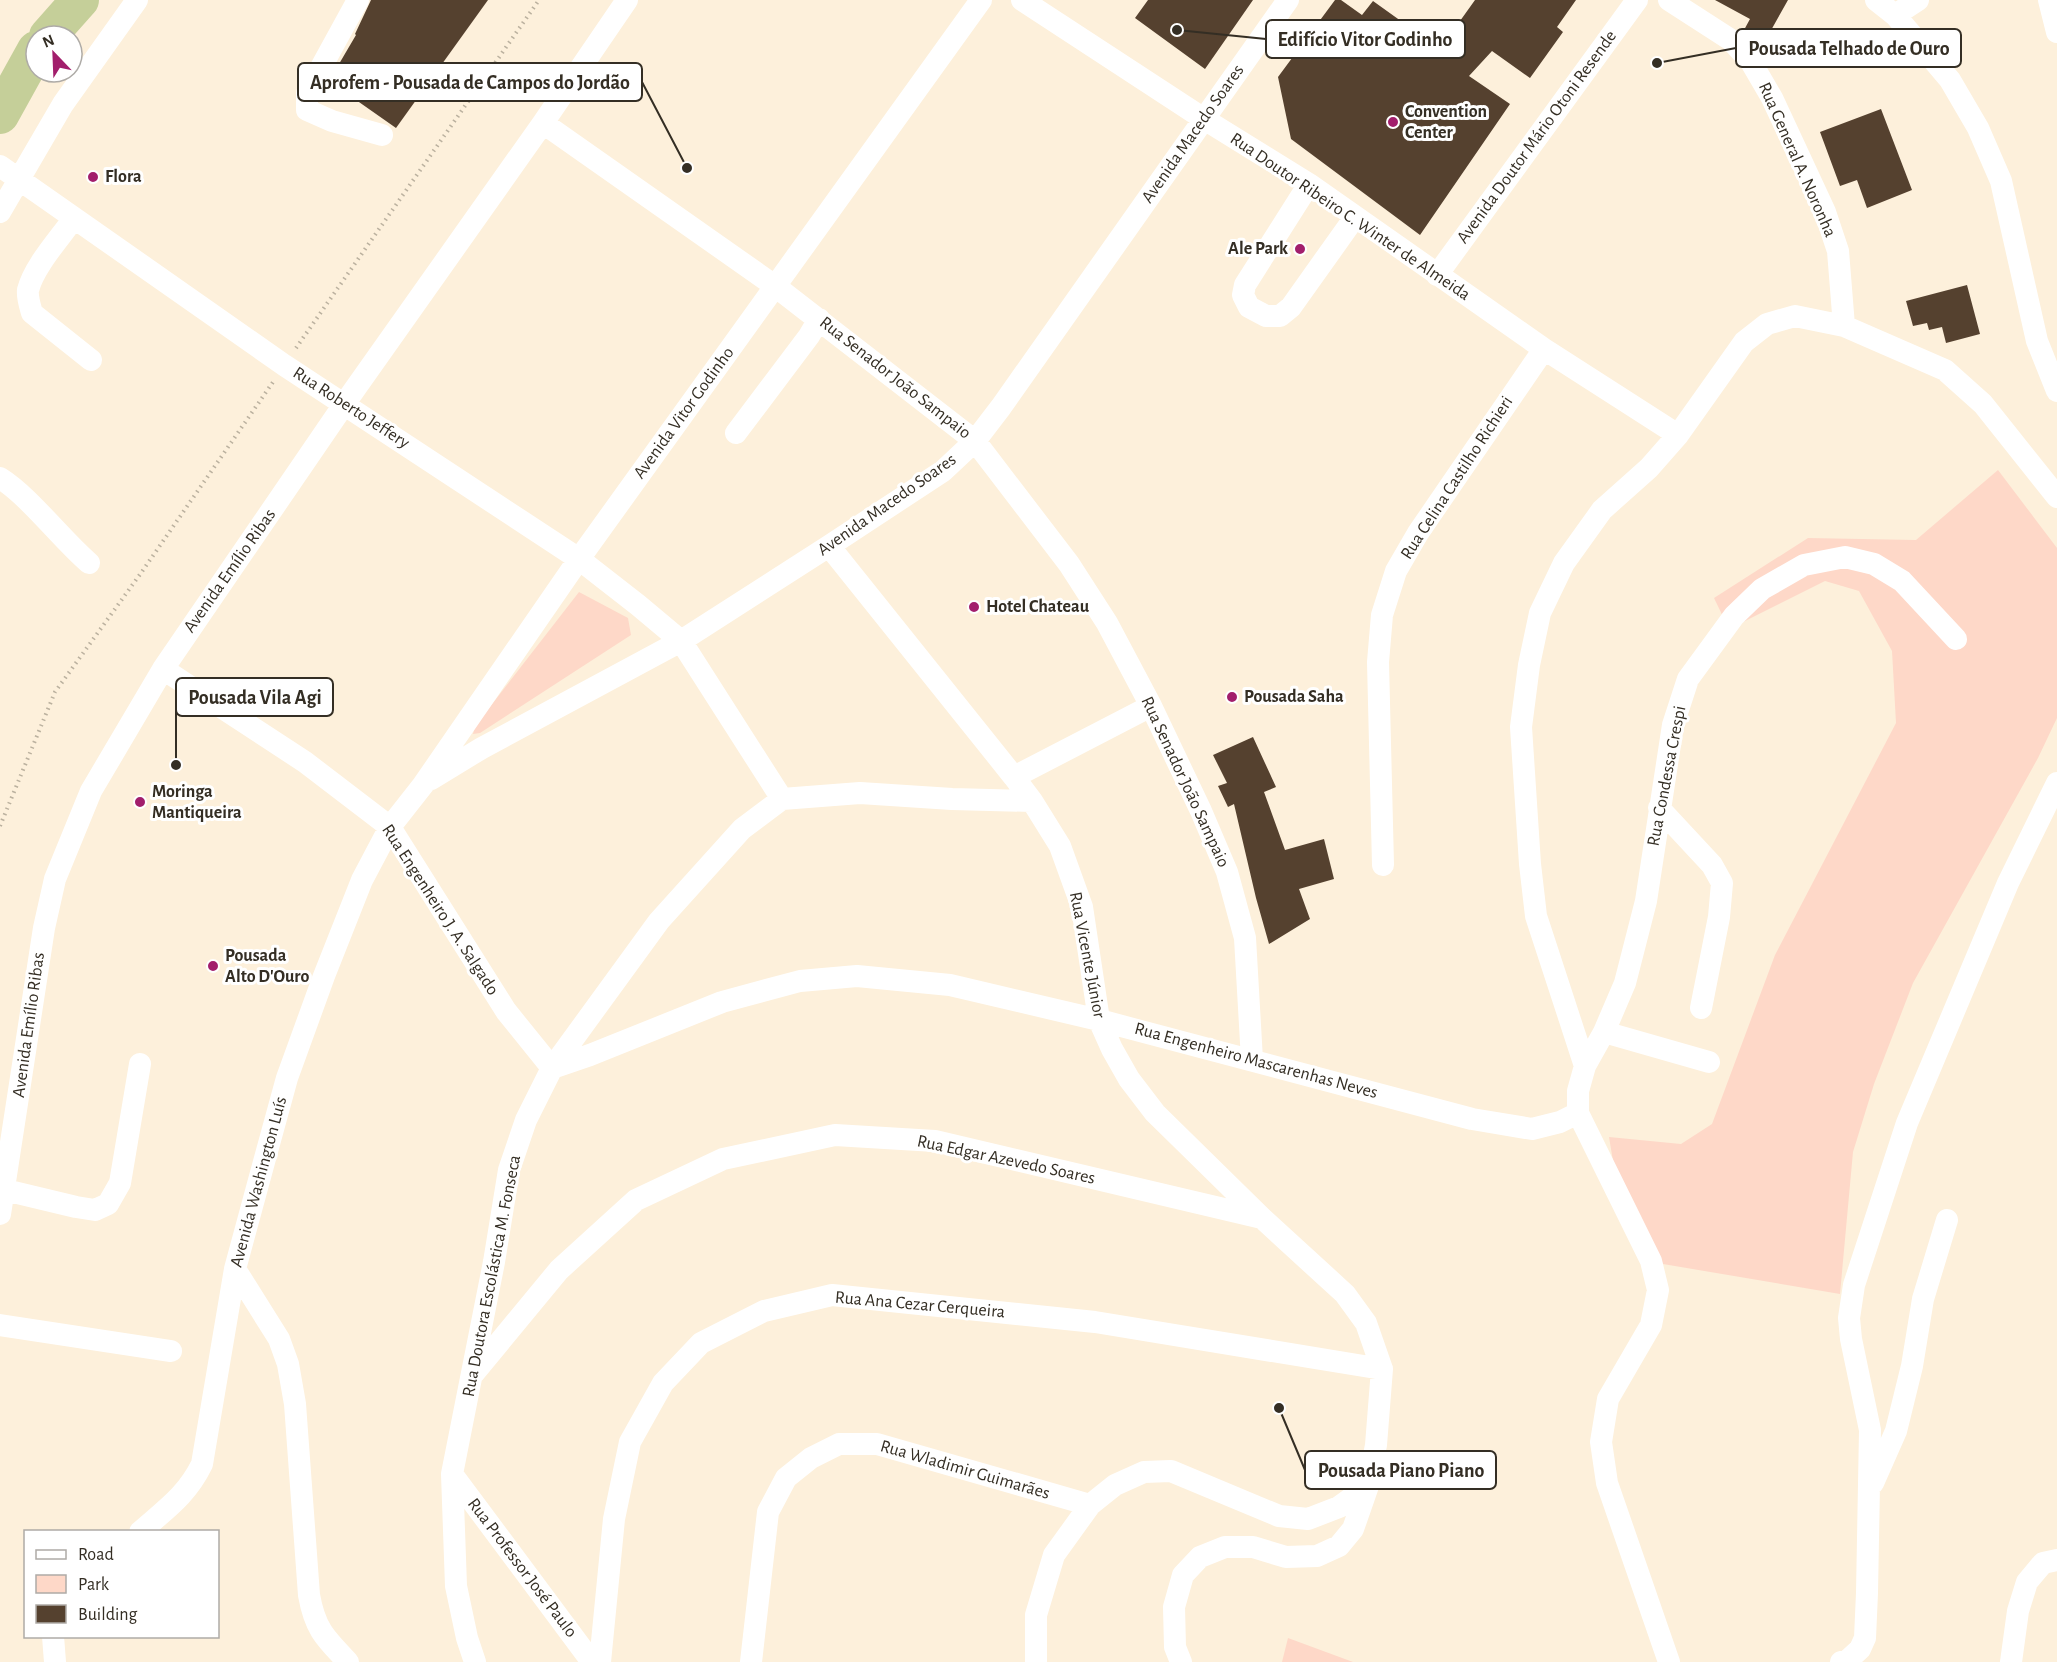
<svg xmlns="http://www.w3.org/2000/svg" width="2057" height="1662" font-family="'Alegreya Sans',sans-serif">
<rect width="100%" height="100%" fill="#fdf0db"/>
<path fill="#fed8c8" d="M1998,470L2057,548V718L2038,758L1913,983L1874,1084L1853,1152L1840,1294L1663,1264L1615,1173L1609,1137L1681,1144L1712,1124L1775,955L1896,723L1892,651L1859,591L1825,581L1729,629L1714,598L1808,538L1916,540Z
M579,592L628,618L631,635L480,733L473,734L475,726Z
M1288,1638L1353,1662H1282Z"/>
<g fill="none" stroke-linecap="round" stroke-linejoin="round">
<path stroke="#c5cf99" stroke-width="38" d="M48,36L80,0
M0,115L36,50"/>
</g>
<path fill="#55412f" d="M371,0H488L396,128L329,81L356,35L355,34Z
M1148,0H1253L1205,69L1135,18Z
M1335,0H1341L1362,15L1373,1L1440,49L1475,0H1576L1557,27L1563,32L1530,78L1492,51L1469,76L1510,104L1420,235L1291,139L1278,77Z
M1715,0H1788L1765,41L1744,30L1750,19Z
M1881,109L1912,190L1867,208L1857,180L1840,186L1820,132Z
M1967,285L1980,334L1946,343L1942,327L1929,330L1927,323L1913,326L1906,301Z
M1253,737L1276,787L1264,792L1285,850L1324,839L1334,879L1299,889L1310,919L1269,944L1256,898L1234,804L1228,807L1218,786L1227,783L1213,755Z"/>
<g fill="none" stroke-linecap="round" stroke-linejoin="round">
<path stroke="#bbb19f" stroke-width="4" stroke-dasharray="1.5 4.5" stroke-linecap="butt" d="M296,348L539,0
M0,826L55,692L141,573L273,382"/>
<path stroke="#fff" stroke-width="22" d="M358,0L307,93V110L332,121L382,135
M1022,0L1204,119L1309,184L1544,349L1678,435
M1669,0L1731,40L1751,62L1772,98L1825,212L1838,251L1844,326
M1876,0L1895,15L1950,80L1978,128L2001,181L2037,341L2057,391
M2049,0L2057,32
M1895,15L1918,0
M543,123L775,286L975,441L1069,564L1107,623L1151,706L1201,811L1227,872L1245,938L1252,1060
M0,166L284,365L579,559L638,605L681,641L782,799
M1309,184L1245,285L1243,295L1249,307L1266,316H1280L1291,307L1355,217
M0,212L63,104L137,0
M74,218C60,238 34,266 28,290C27,297 30,306 32,313L91,360
M1437,275L1637,0
M736,433L809,336L819,319
M0,478C30,497 60,538 89,563
M829,546L1014,777L1032,801L1060,846L1082,907L1099,1020L1112,1049L1129,1079L1155,1113L1262,1218L1345,1294L1366,1323L1382,1369L1376,1445L1368,1486L1353,1529L1339,1546L1317,1556L1286,1557L1253,1547H1225L1200,1557L1183,1575L1174,1607L1175,1647L1181,1662
M163,669L305,762L390,827L506,1011L552,1068
M1014,777L1151,706
M431,779L482,748L681,641L829,546L943,471L975,441L1001,407L1288,0
M1659,808L1712,865L1722,883L1719,917L1701,1008
M1383,865L1378,662L1382,615L1396,571L1418,533L1544,349
M1604,1032L1709,1062
M1585,1066L1604,1032L1625,983L1646,901L1673,725L1688,679L1734,616L1762,589L1804,565L1845,557L1874,564L1902,581L1956,639
M552,1068L590,1055L722,1002L800,981L857,976L950,985L1099,1020L1472,1119L1532,1129L1560,1122L1578,1113
M5,1190L76,1207L95,1210L108,1204L120,1183L140,1064
M0,1214L44,928L55,879L91,791L163,669L345,403L543,123L627,0
M235,1269L279,1339L288,1364L295,1404L309,1595C315,1629 325,1638 348,1662
M0,1325L171,1351
M474,1373L559,1270L636,1200L723,1159L835,1135L935,1141L1262,1218
M452,1474L592,1662
M1873,1483L1896,1431L1912,1366L1923,1299L1947,1220
M140,1532C166,1509 187,1495 202,1464L235,1269L264,1162L287,1078L324,976L362,880L390,827L423,785L579,559L981,0
M53,1636L55,1662
M475,1662L467,1638L456,1586L452,1474L494,1262L509,1170L526,1120L552,1068L659,921L742,829L782,799L860,793L952,799L1032,801
M600,1662L614,1519L630,1442L663,1383L701,1343L764,1311L832,1295L1095,1322L1382,1369
M751,1662L768,1512L786,1478L811,1458L839,1444H877L1090,1505
M1036,1662V1615L1054,1555L1090,1505L1115,1485L1144,1472L1171,1471L1279,1516L1308,1519L1339,1507L1368,1486
M1669,1662L1607,1483L1601,1442L1608,1399L1651,1325L1658,1290L1651,1261L1578,1113V1091L1585,1066L1536,916L1530,864L1521,727L1529,665L1540,613L1564,563L1602,510L1649,468L1678,435L1744,342L1767,324L1795,316L1844,326L1945,370L1983,404L2057,497
M1841,1662L1848,1660L1860,1649L1865,1638L1867,1593L1870,1430L1851,1339L1849,1318L1854,1285L1907,1123L2008,883L2057,783
M2011,1662L2018,1611L2027,1582L2043,1563L2057,1560"/>
</g>
<g fill="#a21e6c" stroke="#fff" stroke-width="2">
<circle cx="1393" cy="122" r="6"/>
<circle cx="93" cy="177" r="6"/>
<circle cx="1300" cy="249" r="6"/>
<circle cx="974" cy="607" r="6"/>
<circle cx="1232" cy="697" r="6"/>
<circle cx="140" cy="802" r="6"/>
<circle cx="213" cy="966" r="6"/>
</g>
<g text-anchor="middle" dominant-baseline="central" stroke-width="6" stroke-linejoin="round" paint-order="stroke">
<g font-size="18" font-weight="bold" fill="#342e24" stroke="#fff" text-anchor="start">
<text x="1405" y="112">Convention<tspan x="1405" dy="21">Center</tspan></text>
<text x="105" y="177">Flora</text>
<text x="1288" y="249" text-anchor="end">Ale Park</text>
<text x="986" y="607">Hotel Chateau</text>
<text x="1244" y="697">Pousada Saha</text>
<text x="152" y="792">Moringa<tspan x="152" dy="21">Mantiqueira</tspan></text>
<text x="225" y="956">Pousada<tspan x="225" dy="21">Alto D'Ouro</tspan></text>
</g>
<g font-size="18" fill="#342e24" stroke="#fff">
<text transform="translate(1193 134) rotate(-55)">Avenida Macedo Soares</text>
<text transform="translate(1537 137) rotate(-54)">Avenida Doutor Mário Otoni Resende</text>
<text transform="translate(1797 160) rotate(66)">Rua General A. Noronha</text>
<text transform="translate(1350 217) rotate(34)">Rua Doutor Ribeiro C. Winter de Almeida</text>
<text transform="translate(895 378) rotate(38)">Rua Senador João Sampaio</text>
<text transform="translate(351 408) rotate(33)">Rua Roberto Jeffery</text>
<text transform="translate(684 413) rotate(-54)">Avenida Vitor Godinho</text>
<text transform="translate(1457 478) rotate(-57)">Rua Celina Castilho Richieri</text>
<text transform="translate(887 505) rotate(-35)">Avenida Macedo Soares</text>
<text transform="translate(230 571) rotate(-55)">Avenida Emílio Ribas</text>
<text transform="translate(1667 776) rotate(-79)">Rua Condessa Crespi</text>
<text transform="translate(1185 782) rotate(65)">Rua Senador João Sampaio</text>
<text transform="translate(440 910) rotate(57)">Rua Engenheiro J. A. Salgado</text>
<text transform="translate(1087 955) rotate(79)">Rua Vicente Júnior</text>
<text transform="translate(29 1025) rotate(-82)">Avenida Emílio Ribas</text>
<text transform="translate(1256 1061) rotate(15)">Rua Engenheiro Mascarenhas Neves</text>
<text transform="translate(1006 1160) rotate(12)">Rua Edgar Azevedo Soares</text>
<text transform="translate(259 1182) rotate(-75)">Avenida Washington Luís</text>
<text transform="translate(492 1276) rotate(-79)">Rua Doutora Escolástica M. Fonseca</text>
<text transform="translate(920 1305) rotate(5)">Rua Ana Cezar Cerqueira</text>
<text transform="translate(965 1470) rotate(16)">Rua Wladimir Guimarães</text>
<text transform="translate(522 1568) rotate(53)">Rua Professor José Paulo</text>
</g>
</g>
<path fill="none" stroke="#342e24" stroke-width="2" d="M1177 30L1266 39M1657 63L1736 48M687 168L642 82M176 765L176 697M1279 1408L1305 1470"/>
<g fill="#342e24" stroke="#fff" stroke-width="2">
<circle cx="1177" cy="30" r="6"/>
<circle cx="1657" cy="63" r="6"/>
<circle cx="687" cy="168" r="6"/>
<circle cx="176" cy="765" r="6"/>
<circle cx="1279" cy="1408" r="6"/>
</g>
<g fill="#fff" stroke="#342e24" stroke-width="2">
<rect x="1266" y="20" width="199" height="38" rx="6"/>
<rect x="1736" y="29" width="225" height="38" rx="6"/>
<rect x="298" y="63" width="344" height="38" rx="6"/>
<rect x="176" y="678" width="157" height="38" rx="6"/>
<rect x="1305" y="1451" width="191" height="38" rx="6"/>
</g>
<g font-size="20" text-anchor="middle" font-weight="bold" fill="#342e24">
<text x="1365" y="46">Edifício Vitor Godinho</text>
<text x="1849" y="55">Pousada Telhado de Ouro</text>
<text x="470" y="89">Aprofem - Pousada de Campos do Jordão</text>
<text x="255" y="704">Pousada Vila Agi</text>
<text x="1401" y="1477">Pousada Piano Piano</text>
</g>
<rect x="24" y="1530" width="195" height="108" fill="#ffffff" stroke="#aeaba7" stroke-width="1.5"/>
<rect x="36" y="1550" width="30" height="9" fill="#ffffff" stroke="#aeaba7" stroke-width="1.5"/>
<text x="78" y="1560" font-size="18" fill="#342e24">Road</text>
<rect x="36" y="1575" width="30" height="18" fill="#fed8c8" stroke="#aeaba7" stroke-width="1.5"/>
<text x="78" y="1590" font-size="18" fill="#342e24">Park</text>
<rect x="36" y="1605" width="30" height="18" fill="#55412f" stroke="#aeaba7" stroke-width="1.5"/>
<text x="78" y="1620" font-size="18" fill="#342e24">Building</text>
<g transform="translate(54 54) rotate(337)"><circle r="28" fill="#ffffff" stroke="#aeaba7" stroke-width="1.5"/>
<path d="M0-4.5L10 22L0 15L-10 22Z" fill="#a21e6c"/>
<text y="-9" font-size="16" font-weight="bold" text-anchor="middle" fill="#342e24">N</text>
</g>
</svg>
